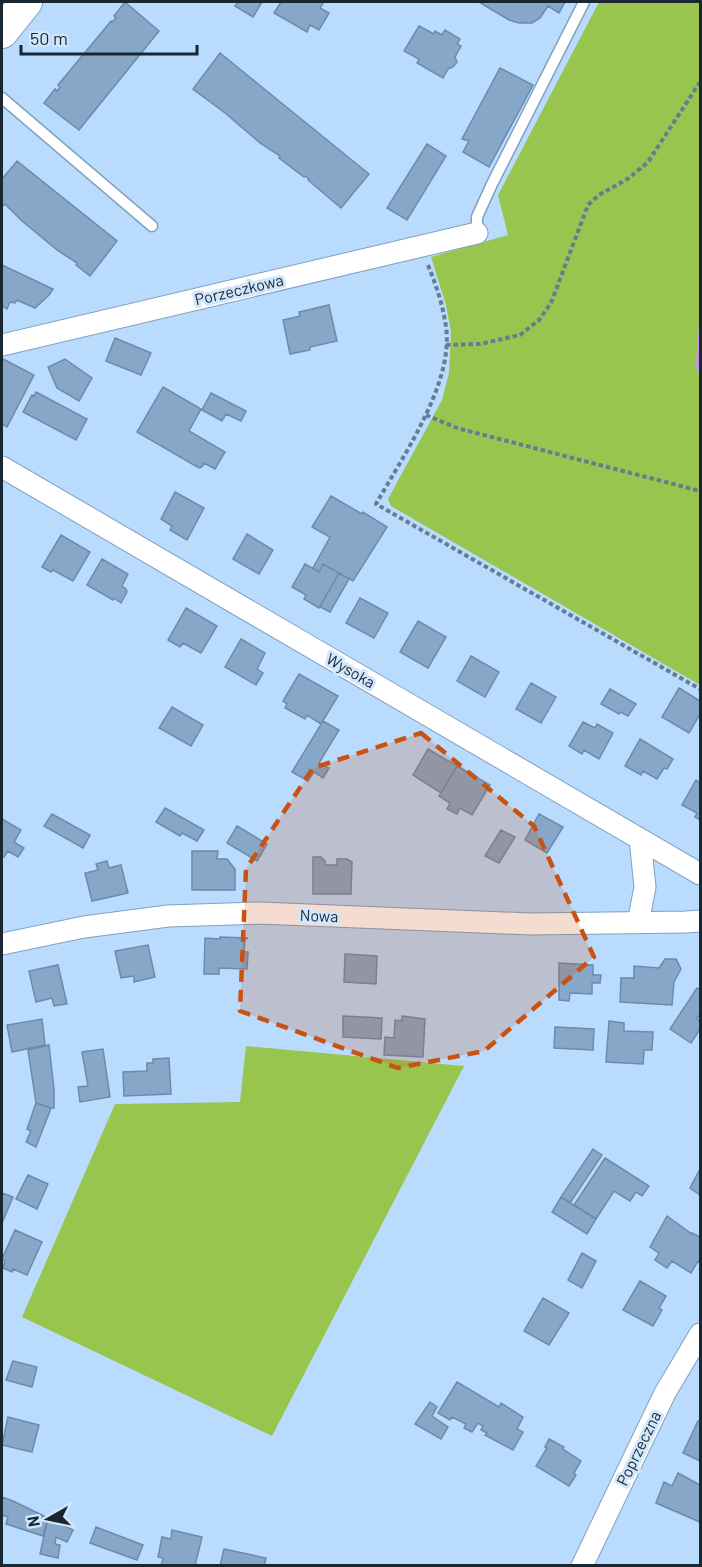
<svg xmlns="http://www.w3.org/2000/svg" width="702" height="1567" font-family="Barlow,sans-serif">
<rect width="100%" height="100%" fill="#b9dbfd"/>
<path fill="#97c54e" d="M599,2H700V313L696,367L700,374V685L391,506L388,499L442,400L449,373L451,332L446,305L431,257L508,235L498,195Z
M246,1046L464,1066L272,1436L22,1317L115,1104L240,1102Z"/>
<path fill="#c68cf8" d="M700,313V374L696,367Z"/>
<path fill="#86a7c7" stroke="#6b8baa" stroke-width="1.5" d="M125,2L159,31L79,130L44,103L55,89L57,91L60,87L58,85L111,21L112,22L116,18L114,16Z
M238,2H262L253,17L235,6Z
M281,2H324L320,8L329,13L319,30L310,25L307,32L274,13Z
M479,2H565L559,13L548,6L540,18L532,23H519L509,20Z
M419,26L434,34L435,31L442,35L445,30L460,39L457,44L461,46L455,57L457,62L453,67L448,69L443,78L417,63L419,59L404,51Z
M220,53L369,174L341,208L308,180L309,179L305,176L304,177L279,158L280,156L260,143L225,113L193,89Z
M500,68L533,85L489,167L463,152L469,141L462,139Z
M427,144L446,156L407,220L387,208Z
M17,161L117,241L90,276L76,265L77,263L57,250L22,221L5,204L3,206L2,205V179Z
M2,265L53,289L49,295L35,308L17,300L15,303L10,302L7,309L2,306Z
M329,305L337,341L310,347V350L290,354L283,320L300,316L299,312Z
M115,338L151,353L141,375L106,361Z
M3,359L34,375L7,427L2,424V363Z
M65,359L92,378L79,401L57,388L48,367Z
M163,387L201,409L189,431L225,452L215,469L204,463L202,467L199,468L137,432Z
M36,392L87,419L76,440L23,412L32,395L34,396Z
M211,393L246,411L241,421L226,414L222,421L202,410Z
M175,492L204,508L187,540L170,530L172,526L161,519Z
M331,496L362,514L363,512L387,527L353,581L323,564L319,572L313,568L330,537L312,527Z
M247,534L273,550L259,574L233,559Z
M61,535L90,552L73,581L53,570L51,572L42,567Z
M102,559L128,574L122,586L126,589L127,592L121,603L114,598L113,600L87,585Z
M305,564L319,572L323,564L339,573L319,608L304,599L306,595L292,587Z
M339,573L349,579L330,612L320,607Z
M360,598L388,613L374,638L346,623Z
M186,608L217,626L201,653L183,643L180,647L168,640Z
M418,621L446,637L428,668L400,652Z
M241,639L265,653L257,669L263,673L256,685L225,667Z
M471,656L499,672L485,697L457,681Z
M299,674L338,696L321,724L307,715L305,719L285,708L287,704L283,701Z
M531,683L556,697L541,723L516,709Z
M679,688L700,701V714L689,733L662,717Z
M610,689L636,704L628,716L620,712L619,714L601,704Z
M172,707L203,725L191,746L159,728Z
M323,721L339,730L319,763L329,768L323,778L314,772L308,781L292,772Z
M583,722L595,728L597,724L613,733L599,759L584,750L582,754L569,746Z
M640,739L673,759L667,769L664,768L657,779L643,771L641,775L625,766Z
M428,749L457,766L441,793L413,775Z
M457,766L490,785L472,815L460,808L457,814L447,809L450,803L439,796Z
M696,780L700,783V820L695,817L697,813L682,805Z
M165,808L204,830L197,841L182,833L180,836L156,822Z
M52,814L90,835L83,848L44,826Z
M539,814L563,827L547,853L525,840Z
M2,819L21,830L14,842L24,848L18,857L8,851L4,857L2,856Z
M237,826L267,844L257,861L227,843Z
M501,830L515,837L499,863L485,856Z
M192,851H218L217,859H227L235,869V890H192Z
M313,857H321L325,861V865H337V859H347L352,862L351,894H313Z
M107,861L109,868L121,865L128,893L92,901L85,873L98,870L96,864Z
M220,937L248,938L245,939L244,952H248L247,969L219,968V974H204L205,938L220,939Z
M148,945L155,977L134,982V976L121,978L115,951Z
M345,954L377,956L376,984L344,982Z
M665,959H676L681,969L674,982L672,1005L620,1002L621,978H634V966L659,968Z
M559,963L593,965V975H601L600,983H592V994L570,993L569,1001L559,1000Z
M58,965L67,1004L54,1006L52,998L36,1002L29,971Z
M697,988L700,990V1013L697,1019L700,1022V1029L691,1043L670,1029Z
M343,1016L382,1018L381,1039L343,1037Z
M402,1016L425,1019L423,1057L384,1055L385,1037L394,1038L395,1020L402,1021Z
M42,1019L45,1045L12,1052L7,1025Z
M609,1021L624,1023V1031L653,1032L652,1050H644L643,1064L606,1062Z
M555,1027L594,1029L593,1050L554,1048Z
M49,1045L54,1089V1108H51L36,1103L28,1050Z
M103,1049L110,1097L80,1102L78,1087L88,1086L82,1052Z
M169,1058L171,1094L124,1096L123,1072L147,1071V1063H153V1059Z
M36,1103L51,1108L36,1147L26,1142L31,1131L27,1129Z
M593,1149L602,1155L570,1203L561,1197Z
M605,1158L649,1186L642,1196L636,1192L630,1201L614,1191L596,1219L574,1205Z
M700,1169V1195L690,1188Z
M28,1175L48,1184L37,1209L16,1199Z
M2,1193L13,1197L2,1223Z
M561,1197L596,1219L587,1234L552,1212Z
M667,1216L692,1234V1233L700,1237V1262L698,1261L691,1273L672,1261L667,1268L655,1260L659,1253L650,1247Z
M15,1230L42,1242L27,1275L13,1269L12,1272L3,1268L5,1261L2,1259Z
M582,1253L596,1261L582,1288L568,1280Z
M640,1281L666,1296L659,1308L662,1310L653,1326L623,1310Z
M543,1298L569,1313L549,1345L524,1331Z
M13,1361L37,1367L32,1387L6,1380Z
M457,1382L499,1407L501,1403L523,1417L517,1429L523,1432L513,1450L485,1435L487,1433L481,1430L483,1426L478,1423L472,1432L464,1428L466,1424L452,1417L450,1420L438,1413Z
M430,1402L437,1407L432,1416L448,1427L441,1439L415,1424Z
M8,1417L39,1425L32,1452L2,1445Z
M698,1421L700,1422V1461L683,1453Z
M549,1439L564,1447L563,1449L581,1461L574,1473L576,1475L569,1486L536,1466L547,1448L545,1447Z
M678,1473L700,1485V1522L656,1503L664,1482L672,1486Z
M2,1497L13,1501L48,1518L43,1536L6,1524L8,1517L2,1515Z
M48,1518L73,1530L67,1542L56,1537L55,1544L60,1545L58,1558L40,1554Z
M96,1527L143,1545L137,1560L90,1543Z
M172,1530L202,1537L195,1566H161L163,1558L158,1557L162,1537L171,1539Z
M224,1549L266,1558L264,1566H220Z"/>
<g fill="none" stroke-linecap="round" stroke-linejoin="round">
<defs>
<path id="lane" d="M2,98L152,226
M477,233V217L492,184L584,2"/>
<path id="street" d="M2,345L477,233
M2,467L700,874
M638,923L645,887L640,839
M2,944L84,927L168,916L260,913L530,924L686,922L700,921
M582,1566L665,1393L700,1334"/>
<path id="secondary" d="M2,32L26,2"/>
</defs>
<use href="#lane" stroke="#80a1c0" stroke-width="13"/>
<use href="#street" stroke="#80a1c0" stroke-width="23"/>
<use href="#secondary" stroke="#80a1c0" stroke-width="34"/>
<path stroke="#657c93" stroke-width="4" stroke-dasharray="4.5 3" stroke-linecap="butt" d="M428,265C436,285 443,305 446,327C454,383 403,456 376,504L700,689
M446,345L480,344L520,335L539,320L551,303L588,205L599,195L629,178L648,162L700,82
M426,415L457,428L700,491"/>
<use href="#lane" stroke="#fff" stroke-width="10"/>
<use href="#street" stroke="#fff" stroke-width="21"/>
<use href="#secondary" stroke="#fff" stroke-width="32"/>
</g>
<path fill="#c95212" fill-opacity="0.2" stroke="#c95212" stroke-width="4.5" stroke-dasharray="12 8" stroke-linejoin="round" d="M421,733L534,826L594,957L484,1051L398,1068L240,1011L246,869L313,768Z"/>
<g text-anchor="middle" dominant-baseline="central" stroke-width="6" stroke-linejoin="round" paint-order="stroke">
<g font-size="16" fill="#192733" stroke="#d2e7fb">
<text transform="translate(239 289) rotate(-13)">Porzeczkowa</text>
<text transform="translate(351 670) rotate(30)">Wysoka</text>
<text transform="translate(319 915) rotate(2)">Nowa</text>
<text transform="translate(638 1448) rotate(-64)">Poprzeczna</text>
</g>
</g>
<rect width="702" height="1567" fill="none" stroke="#192733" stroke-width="6"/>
<g transform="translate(48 1519) rotate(261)" stroke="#d2e7fb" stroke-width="4.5" paint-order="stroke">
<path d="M0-4.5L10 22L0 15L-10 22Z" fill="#192733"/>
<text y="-9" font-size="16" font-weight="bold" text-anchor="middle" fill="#192733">N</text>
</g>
<path d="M21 45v9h176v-9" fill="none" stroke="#192733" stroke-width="3"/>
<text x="30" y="45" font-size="18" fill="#192733" stroke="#d2e7fb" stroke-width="4.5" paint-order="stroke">50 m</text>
</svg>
